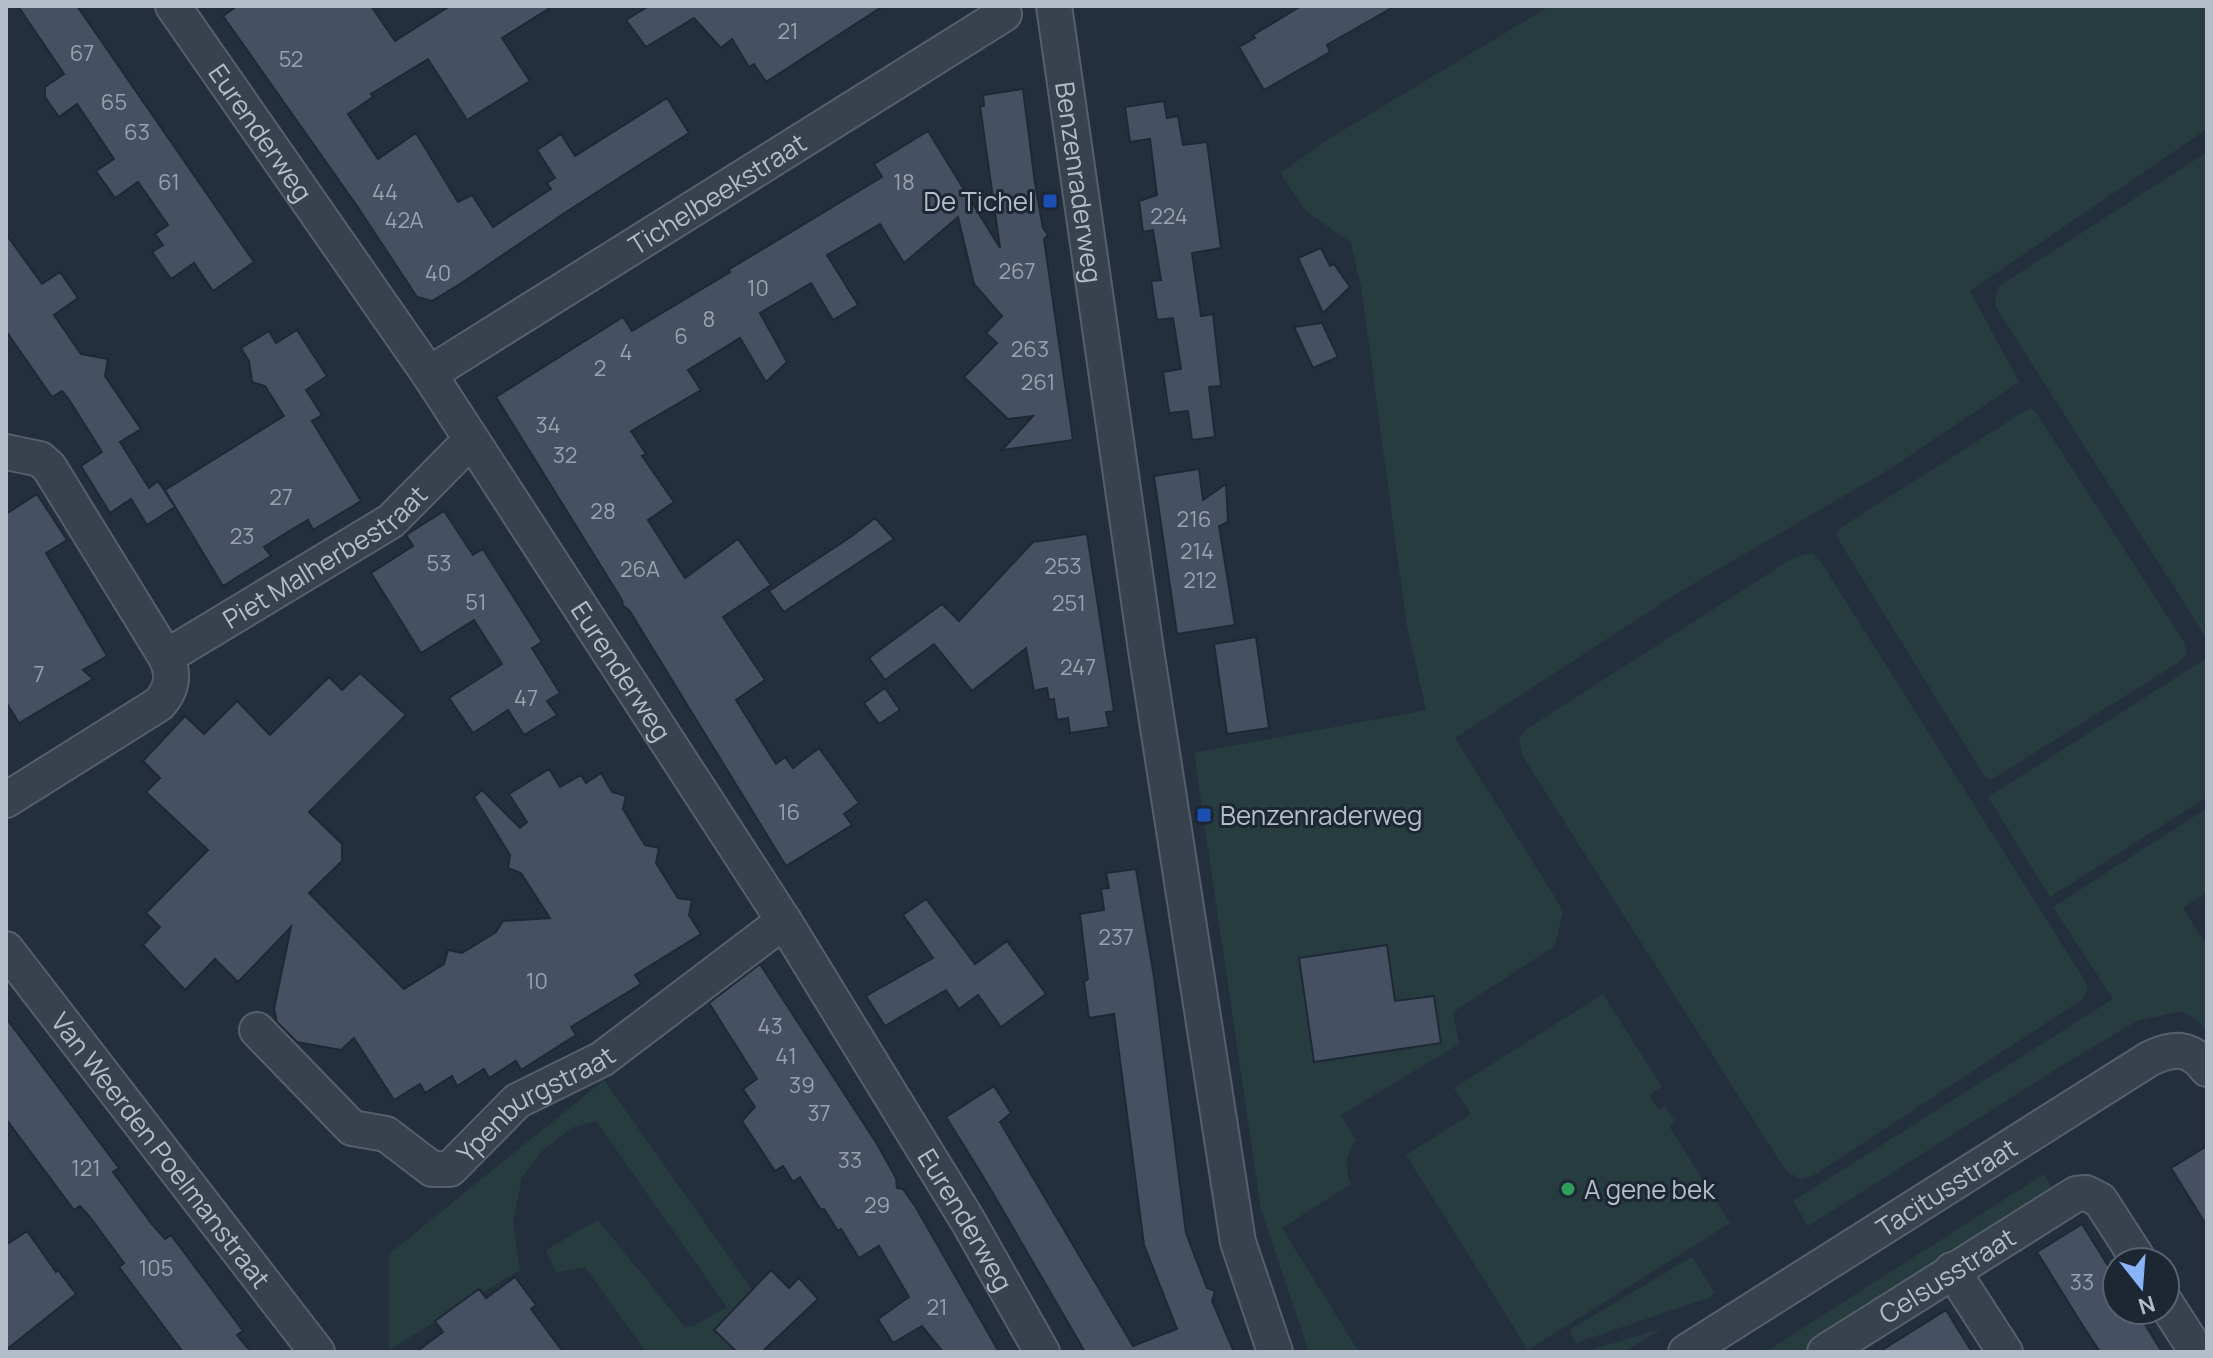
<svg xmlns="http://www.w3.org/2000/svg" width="2213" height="1358" font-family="Manrope,sans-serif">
<rect width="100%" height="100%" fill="#242f3e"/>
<path fill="#263c3f" d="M1550,6H2207V129L1970,291L2019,382L1890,469L1676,594L1455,738L1563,910L1555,946L1453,1012L1459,1044L1341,1115L1356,1140C1346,1151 1344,1171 1351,1184L1282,1228L1359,1352H1309L1261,1210L1194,753L1426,710L1406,621L1362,292L1351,243L1305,210L1280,173L1327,140Z
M2207,152V639L1996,307L1995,300L1999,286Z
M2028,409L2034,410L2039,417L2184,642L2187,654L2178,663L1991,780L1983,774L1836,536L1840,528Z
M1812,553L1821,562L2087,984V991L2083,999L1813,1176L1801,1179L1786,1171L1522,755L1519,739L1525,730L1793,558Z
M2207,658V797L2050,897L1988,797Z
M2207,808V892L2183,908L2207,945V1031L2199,1022L2182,1011L2137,1021L2058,1068L1808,1226L1793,1201L2113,999L2053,907Z
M1603,994L1662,1087L1649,1095L1659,1110L1665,1107L1675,1121L1669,1126L1730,1223L1528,1350L1406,1155L1471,1114L1454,1088Z
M604,1080L753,1291L754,1352H646L585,1267L556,1273L546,1250L598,1220L685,1327L694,1326L727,1307L596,1121L571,1128L540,1153L522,1177L513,1222L520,1270L389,1350V1254Z
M2044,1174L2055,1193L1802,1352H1765Z
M1692,1257L1715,1293L1708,1298L1576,1343L1569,1330Z
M1663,1328L1624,1352H1585Z"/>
<path fill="#455162" stroke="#1f2835" stroke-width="2" d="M18,6H77L254,262L213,291L194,263L171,279L152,252L163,245L155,234L168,225L138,182L115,198L96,171L114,159L77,104L59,117L45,97V87L64,74Z
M237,6H371L395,41L450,6H553L502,38L530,81L467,120L428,59L371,94L373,97L348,114L378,159L416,133L458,202L472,195L493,227L551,189L547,183L555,178L537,150L561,134L575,156L667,98L689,133L566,212L463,282L432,301L417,297L357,206L223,16Z
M649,6H883L766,82L754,64L749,67L732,39L721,48L694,18L646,47L626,20Z
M1301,6H1395L1327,45L1330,52L1264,90L1239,47L1255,38L1253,35Z
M1023,89L1035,183L1043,228L1048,235L1044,239L1073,440L1002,450L1033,416L1008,419L964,377L997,343L986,333L1002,316L974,284L958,217L904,263L880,224L827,255L858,305L833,320L811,283L760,313L787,362L766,382L740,338L688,370L701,390L631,431L646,454L642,456L674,502L648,520L685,578L738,539L771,585L723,617L765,680L736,700L776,764L785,757L793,768L819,748L859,803L844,814L852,825L786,866L629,610L623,606L622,600L496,397L623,317L632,331L730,272L728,270L882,177L874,164L928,131L1000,248L980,106H984L983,95Z
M1164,101L1167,118L1178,116L1183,145L1207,142L1221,248L1192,253L1201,316L1213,314L1221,386L1209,387L1215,437L1192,440L1188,411L1169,413L1163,372L1181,369L1173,318L1157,320L1151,281L1161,280L1153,230L1143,232L1139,201L1157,195L1150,139L1130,142L1125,107Z
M6,234L42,284L60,272L78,298L54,315L81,354L108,359L105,376L141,429L120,442L149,488L158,481L175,507L147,525L131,499L110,513L81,466L102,452L68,398L62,391L52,397L6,331Z
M1321,248L1330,266L1334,264L1350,287L1323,313L1298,258Z
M1322,323L1338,357L1313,368L1294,327Z
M297,330L327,376L306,390L322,415L312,421L361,501L313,530L308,520L286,533L264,547L271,556L223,586L165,490L284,416L265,386L252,382L249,361L241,348L269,331L276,343Z
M1199,469L1203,500L1226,484L1228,522L1219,526L1235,625L1177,634L1154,476Z
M37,494L67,540L46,553L107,656L83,670L93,679L19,723L6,702V514Z
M444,511L473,555L483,549L542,642L532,648L560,693L547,701L557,715L524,735L508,710L473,733L449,698L502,664L474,620L421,653L371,573L413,546L406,535Z
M875,518L894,539L784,612L769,591L852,536Z
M1087,534L1114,711L1106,712L1109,727L1070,733L1068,718L1057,720L1054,699L1049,700L1047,688L1034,691L1026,648L972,691L934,644L885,680L869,658L942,604L959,621L1033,542Z
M1256,637L1269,728L1227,734L1214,644Z
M360,673L406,715L309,812L342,844V861L309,893L404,989L444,964L448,950L462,953L496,932L503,921L550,918L521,873L508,868L510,855L474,797L482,790L520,828L527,822L509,794L549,769L560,787L581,775L586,783L601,773L612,792L626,796L623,809L645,845L659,848L656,863L678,898L692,900L689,915L701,934L635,975L641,984L571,1027L576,1035L521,1070L516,1061L489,1078L484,1069L457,1086L452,1076L425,1093L420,1084L394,1100L354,1038L341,1050L297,1042L277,1022L274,1009L291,927L238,982L215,959L185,990L143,945L160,927L146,913L208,850L146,792L160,778L143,761L185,716L204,734L237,701L270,735L329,677L342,690Z
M885,688L900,710L879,724L864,703Z
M1136,869L1154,977L1186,1233L1207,1288L1215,1291L1212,1301L1234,1352H1085L984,1178L946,1117L994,1086L1011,1113L1000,1122L1133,1346L1177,1329L1144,1245L1114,1014L1089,1018L1084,982L1088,979L1080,914L1104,910L1101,889L1109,888L1106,873Z
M926,899L975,964L1007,941L1046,994L1001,1027L978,995L959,1009L946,990L885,1026L866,996L933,958L903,915Z
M1387,945L1395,1001L1434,996L1441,1043L1314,1062L1299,958Z
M760,964L877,1144L896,1178L897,1188L903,1189L915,1206L999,1352H943L922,1326L893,1343L878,1319L909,1297L879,1246L859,1258L841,1229L838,1231L824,1209L821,1210L800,1177L793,1182L783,1166L775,1171L742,1121L755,1107L743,1089L757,1079L709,1003Z
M6,1018L119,1168L113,1172L151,1223L165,1239L171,1235L243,1331L237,1335L251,1352H183L119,1267L124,1263L89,1216L80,1206L74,1210L6,1119Z
M2207,1146V1226L2171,1168Z
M2082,1224L2117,1280V1310H2136L2162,1352H2100L2083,1326L2037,1252Z
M27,1231L56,1272L58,1270L76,1294L6,1350V1245Z
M771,1270L789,1288L799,1278L818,1299L762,1352H737L714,1330Z
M515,1277L536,1305L531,1309L563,1352H416L443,1332L435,1321L479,1289L486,1298Z
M1946,1310L1972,1352H1879Z"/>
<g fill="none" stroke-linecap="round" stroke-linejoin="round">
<defs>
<g id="street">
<path id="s1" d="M173,6L429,374L784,921L968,1221L1042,1352"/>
<path id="s2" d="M1054,6L1146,650L1238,1242L1275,1352"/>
<path id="s3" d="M429,374L1004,14"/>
<path d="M6,452L40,459L49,467L166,657C175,674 172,690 159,704L6,800"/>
<path id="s4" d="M166,657L391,521L471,440"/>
<path id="s5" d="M6,949L317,1352"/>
<path id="s6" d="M257,1030L352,1128L386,1134L432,1169H450L517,1101L602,1059L784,921"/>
<path d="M1952,1270L2005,1352"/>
<path d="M2165,1302L2197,1352"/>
<path id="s7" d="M1686,1352L2149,1059C2173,1047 2190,1046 2207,1069"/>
<path id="s8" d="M1825,1352L2076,1194L2086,1193L2100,1200L2140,1262"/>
</g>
</defs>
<use href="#street" stroke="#565f6c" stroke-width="38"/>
<use href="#street" stroke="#38414e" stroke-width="34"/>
</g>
<g fill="#1a4fb4" stroke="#1d2633" stroke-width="3">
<rect x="1042" y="193" width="16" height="16" rx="4"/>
<rect x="1196" y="807" width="16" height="16" rx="4"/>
</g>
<circle fill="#2e9e5b" stroke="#1d2633" stroke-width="3" cx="1568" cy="1189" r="8"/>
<g text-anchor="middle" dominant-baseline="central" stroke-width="6" stroke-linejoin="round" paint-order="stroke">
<g font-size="22" fill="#98a1af">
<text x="788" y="31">21</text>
<text x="82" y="53">67</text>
<text x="291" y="59">52</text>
<text x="114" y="102">65</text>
<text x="137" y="132">63</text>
<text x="169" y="182">61</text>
<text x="904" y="182">18</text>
<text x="385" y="192">44</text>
<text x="1169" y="216">224</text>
<text x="404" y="220">42A</text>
<text x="1017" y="271">267</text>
<text x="438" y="273">40</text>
<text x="758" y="288">10</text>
<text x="709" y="319">8</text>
<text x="681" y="336">6</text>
<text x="1030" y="349">263</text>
<text x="626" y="352">4</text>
<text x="600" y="368">2</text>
<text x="1038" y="382">261</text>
<text x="548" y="425">34</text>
<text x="565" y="455">32</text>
<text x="281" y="497">27</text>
<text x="603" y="511">28</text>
<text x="1194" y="519">216</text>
<text x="242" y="536">23</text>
<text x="1197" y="551">214</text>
<text x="439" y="563">53</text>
<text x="1063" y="566">253</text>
<text x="640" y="569">26A</text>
<text x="1200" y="580">212</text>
<text x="476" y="602">51</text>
<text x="1069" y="603">251</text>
<text x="1078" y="667">247</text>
<text x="39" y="674">7</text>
<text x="526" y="698">47</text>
<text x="789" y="812">16</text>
<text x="1116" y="937">237</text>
<text x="537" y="981">10</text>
<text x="770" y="1026">43</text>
<text x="786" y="1056">41</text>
<text x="802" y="1085">39</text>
<text x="819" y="1113">37</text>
<text x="850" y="1160">33</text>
<text x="86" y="1168">121</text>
<text x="877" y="1205">29</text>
<text x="156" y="1268">105</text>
<text x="2082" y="1282">33</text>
<text x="937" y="1307">21</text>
</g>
<g font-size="26" fill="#b4bcc9" stroke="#1d2633">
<text stroke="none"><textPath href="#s1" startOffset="154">Eurenderweg</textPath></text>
<text stroke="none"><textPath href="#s2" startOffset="178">Benzenraderweg</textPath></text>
<text stroke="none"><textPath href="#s3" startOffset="340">Tichelbeekstraat</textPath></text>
<text stroke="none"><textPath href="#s4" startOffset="188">Piet Malherbestraat</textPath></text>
<text stroke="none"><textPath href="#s1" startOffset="802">Eurenderweg</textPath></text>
<text stroke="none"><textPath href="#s6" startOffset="356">Ypenburgstraat</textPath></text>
<text stroke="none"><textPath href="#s5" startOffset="254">Van Weerden Poelmanstraat</textPath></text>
<text stroke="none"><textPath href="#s7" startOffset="308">Tacitusstraat</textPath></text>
<text stroke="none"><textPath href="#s1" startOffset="1450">Eurenderweg</textPath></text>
<text stroke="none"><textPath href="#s8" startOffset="144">Celsusstraat</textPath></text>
</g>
<g font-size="26" fill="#b4bcc9" stroke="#1d2633" text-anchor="start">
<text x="1034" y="201" text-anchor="end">De Tichel</text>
<text x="1220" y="815">Benzenraderweg</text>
<text x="1584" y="1189">A gene bek</text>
</g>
</g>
<rect width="2213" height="1358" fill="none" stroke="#b4bcc9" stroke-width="16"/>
<g transform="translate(2141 1286) rotate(163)"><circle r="38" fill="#1d2633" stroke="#59626f" stroke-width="2"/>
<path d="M0-6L14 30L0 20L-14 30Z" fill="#8ab4f8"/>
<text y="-12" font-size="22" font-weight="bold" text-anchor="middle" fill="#b4bcc9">N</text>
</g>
</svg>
